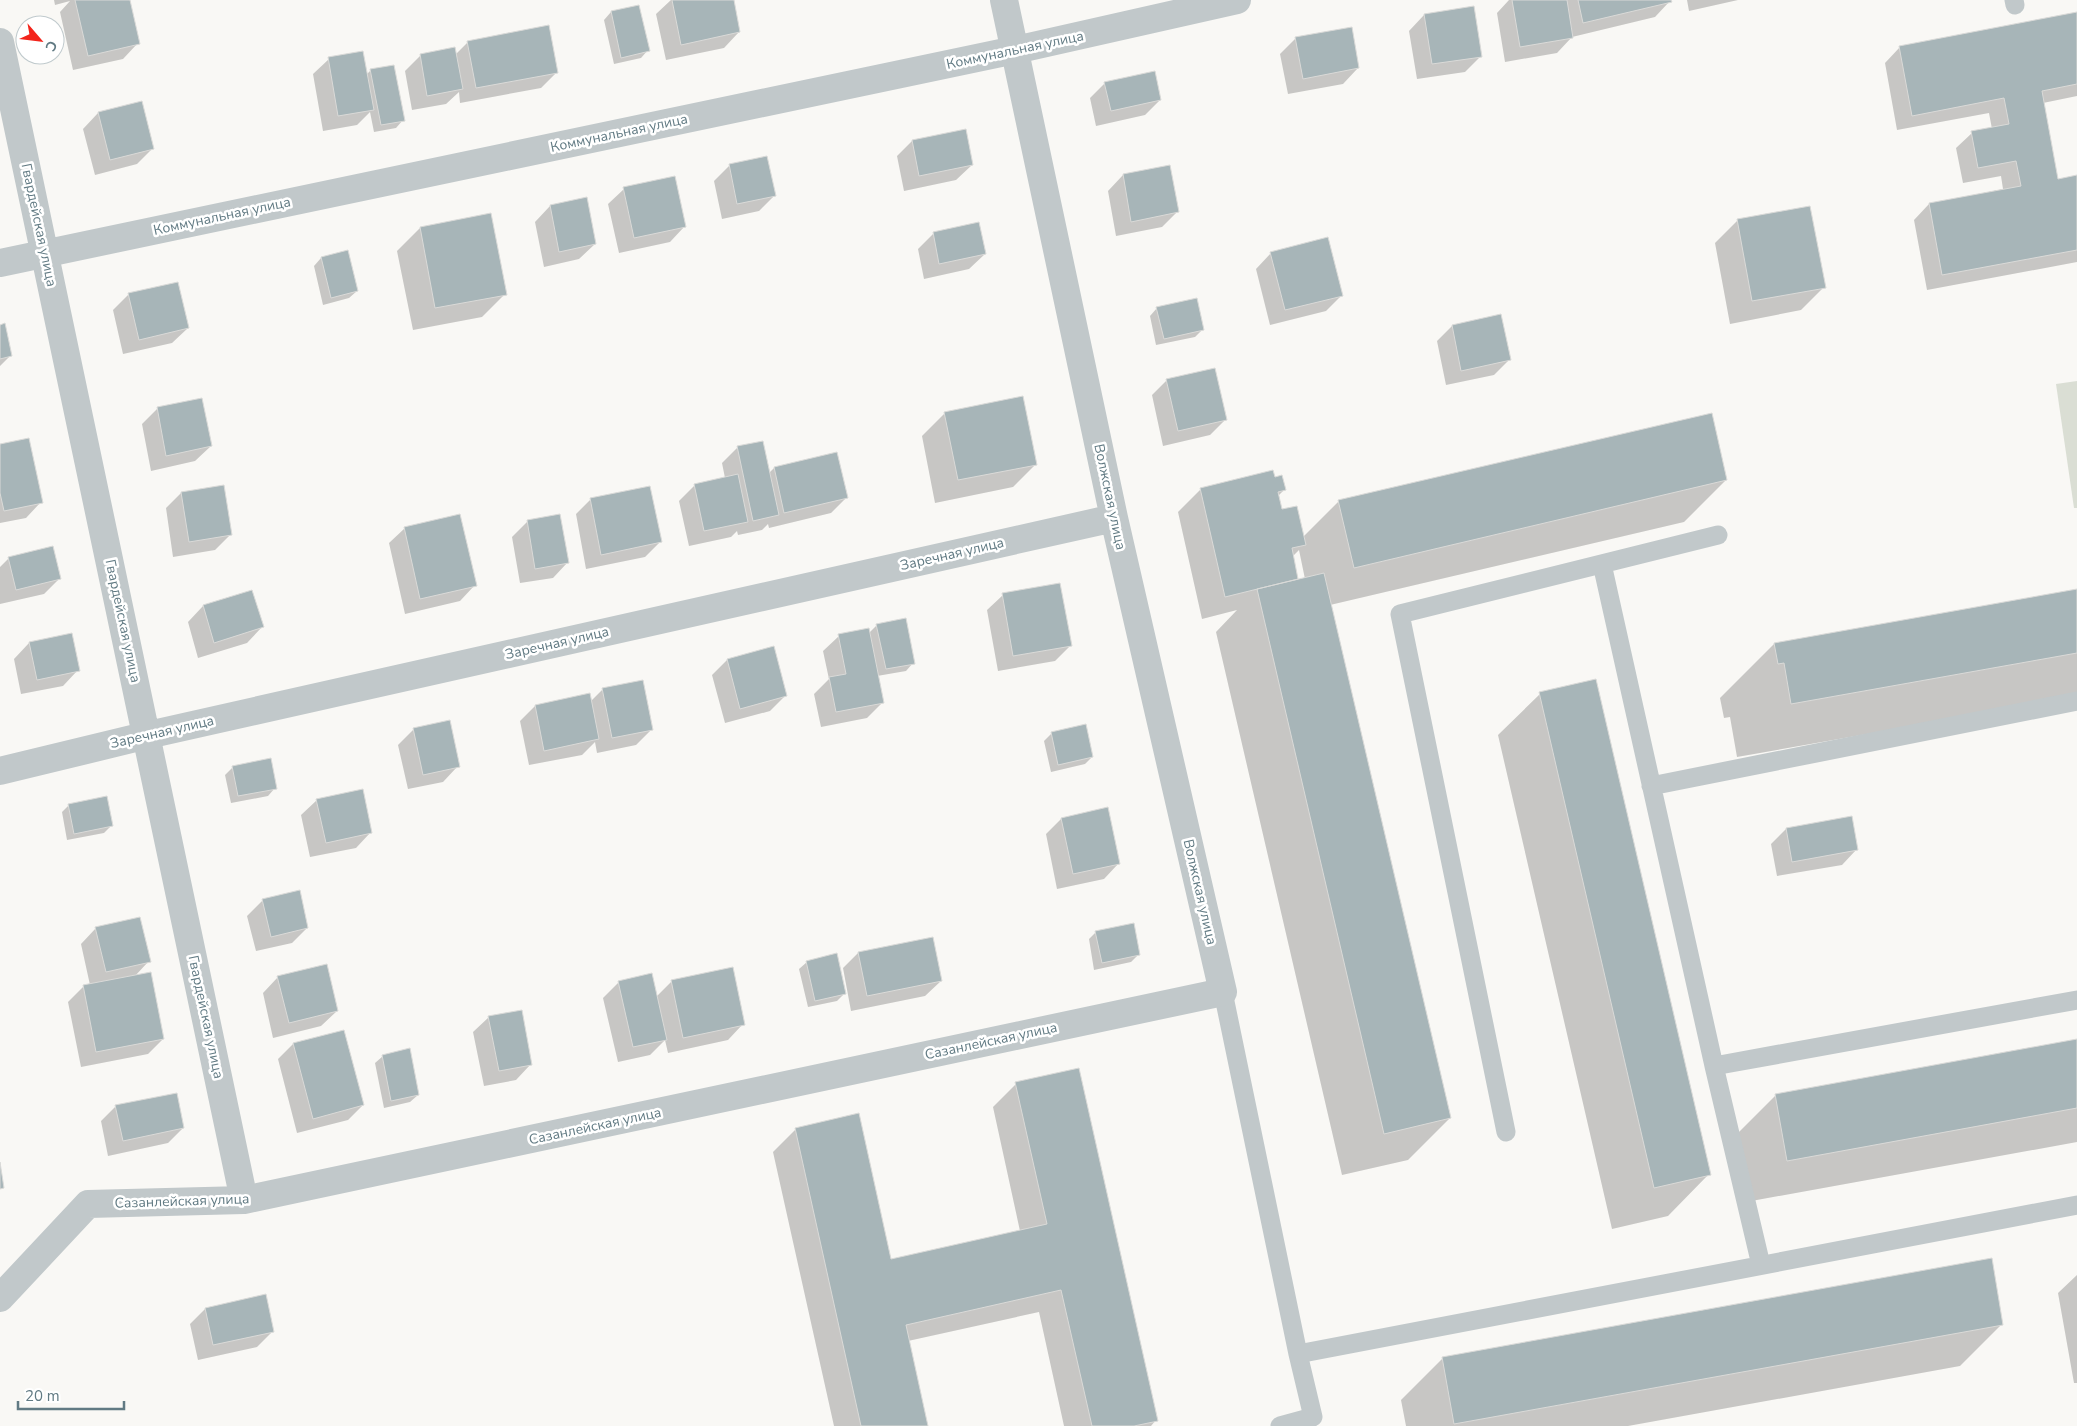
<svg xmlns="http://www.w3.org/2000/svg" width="2077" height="1426" font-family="'Nunito Sans',sans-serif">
<rect width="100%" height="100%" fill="#f9f8f5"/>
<path fill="#daded4" d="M2077,381V508H2074L2056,384Z"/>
<path fill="#0003" fill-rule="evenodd" d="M54,0H128L138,43L123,59L73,70L60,12L70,1L55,5Z
M671,0H732L739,32L724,48L666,60L656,14Z
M1509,0H1670V1L1655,17L1572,37L1557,53L1505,62L1497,13Z
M1687,0H1738L1689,11Z
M639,6L648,50L641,58L614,64L604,20L611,12Z
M2077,14V96L2043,103L2057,180L2077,176V262L1927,290L1914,220L1929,204L2003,189L2001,176L1963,183L1956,148L1972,133L1992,129L1989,113L1897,130L1885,63L1900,47Z
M1424,15L1481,56L1465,72L1417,79L1409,31Z
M1296,38L1358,68L1343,84L1288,94L1280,54Z
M468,42L556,73L541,88L460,103L459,92L446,104L412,110L405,71L421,55H455Z
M329,59L366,75L371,70L403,120L396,128L374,132L370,112L357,125L323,131L313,74Z
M1105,83L1160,100L1145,115L1096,126L1090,98Z
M98,113L153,148L137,164L95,175L83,129Z
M912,141L972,165L956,180L904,191L897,156Z
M730,165L774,196L759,211L722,219L714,181Z
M1123,175L1177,212L1162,227L1116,236L1108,191Z
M624,189L685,226L670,242L619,253L608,204Z
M550,206L595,244L579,259L544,267L535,222Z
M1738,220L1824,287L1801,310L1730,324L1715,243Z
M420,228L505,294L482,317L413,330L397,251Z
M933,234L985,254L969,269L924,279L918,249Z
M1271,253L1342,295L1326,311L1270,325L1256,269Z
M321,258L357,291L349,298L323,305L314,266Z
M129,294L188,328L172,343L123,354L113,310Z
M1157,308L1202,330L1195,337L1156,345L1150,316Z
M0,326L11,355L0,366Z
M1452,326L1510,359L1494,375L1446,385L1437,341Z
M1167,380L1225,420L1210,435L1163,446L1152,395Z
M157,409L211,446L195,461L151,471L142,424Z
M945,413L1036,464L1013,487L935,503L922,436Z
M0,445L41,502L26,518L0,523Z
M738,447L769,473L774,468L846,498L831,513L769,528L768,524L762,530L738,535L737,531L731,537L689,546L679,501L695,485L725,478L722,463Z
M1274,479L1284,490L1278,496L1281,511L1303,537L1339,501L1726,480L1684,522L1330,605L1450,1118L1408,1160L1342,1175L1216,632L1237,610L1202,619L1178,512L1201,489ZM1299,550L1305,579L1294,581L1297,579L1292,557ZM1272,584V587H1258Z
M181,493L230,535L215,550L173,557L166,508Z
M591,499L660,542L645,557L586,569L576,514Z
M528,521L568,562L553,578L520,583L512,537Z
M405,528L475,585L460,601L405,614L389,543Z
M9,558L59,579L44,594L0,604V567Z
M2077,590V697L1737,757L1730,717L1724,718L1720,698L1774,644Z
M251,592L262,627L247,643L198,658L188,622L203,606Z
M1003,595L1070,646L1055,661L998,671L987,610Z
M877,625L913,663L906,671L877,676L883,702L867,718L821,727L814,694L829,679L823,651L839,636L869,633Z
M71,635L78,670L63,686L21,694L14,659L29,643Z
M727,660L786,695L770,711L725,723L712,675Z
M603,689L651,730L636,745L597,753L595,742L582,755L529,765L520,721L535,706L590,702Z
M1540,694L1709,1174L1668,1216L1612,1229L1498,735Z
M414,729L458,766L443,782L408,789L398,745Z
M1052,733L1092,757L1085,764L1051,772L1044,741Z
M232,768L275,788L268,796L231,803L225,775Z
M317,800L371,832L356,848L310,857L301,815Z
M69,805L112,825L104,833L67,840L62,812Z
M1061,819L1119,863L1104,879L1057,889L1046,834Z
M1786,829L1857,849L1842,865L1777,876L1771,844Z
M263,900L307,928L292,943L256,951L247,916Z
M96,928L149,961L135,976L163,1039L148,1054L81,1067L68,1002L84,986L90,985L81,944Z
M1096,932L1138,955L1131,962L1094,970L1089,939Z
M858,953L941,981L925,996L851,1011L843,968Z
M807,962L845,993L837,1001L808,1007L799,969Z
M732,969L743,1024L728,1040L668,1053L665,1040L650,1055L618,1062L603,998L619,982L656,997L671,982Z
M278,977L337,1011L321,1026L273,1038L263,993Z
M489,1017L531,1064L516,1080L484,1086L473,1032Z
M2077,1040V1142L1746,1202L1734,1137L1776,1095Z
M293,1044L363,1105L348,1120L297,1133L278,1059Z
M383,1056L418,1095L410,1102L384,1108L375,1063Z
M1016,1084L1156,1420L1151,1426H1064L1039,1312L908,1341L927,1426H834L773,1152L796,1129L890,1260L1020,1231L993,1107Z
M116,1106L183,1128L168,1143L108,1156L101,1121Z
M2077,1275V1383H2074L2058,1293Z
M205,1309L273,1331L257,1347L198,1360L190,1324Z
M2002,1324L1960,1366L1628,1426H1406L1401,1400L1443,1358Z"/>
<path fill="#a7b5b8" stroke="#dadad8" d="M75,0H130L140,44L88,56Z
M672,0H734L740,32L681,45Z
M1512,0H1567L1573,38L1520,47Z
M1578,0H1671L1672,2L1583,23Z
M639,5L650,51L621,58L611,11Z
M1474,6L1482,57L1432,64L1424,14Z
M2077,12V84L2042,91L2058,179L2077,175V250L1942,275L1929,203L2021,186L2016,161L1978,168L1971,131L2009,124L2004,98L1912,116L1899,46Z
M549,25L558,73L476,88L467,41Z
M1352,27L1359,68L1303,79L1295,37Z
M455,47L463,89L427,96L420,54Z
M363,51L374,110L338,116L328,57Z
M394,65L405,121L381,125L370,69Z
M1155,71L1161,100L1111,111L1104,82Z
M142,101L154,149L110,160L98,112Z
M966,129L973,165L919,176L912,140Z
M767,156L776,196L737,204L729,164Z
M1170,165L1179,212L1131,222L1123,174Z
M675,176L686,227L634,238L623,187Z
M587,197L596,244L559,252L550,205Z
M1810,206L1826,288L1752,301L1737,219Z
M491,213L507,295L435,308L420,227Z
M979,222L986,254L939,264L933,232Z
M1328,237L1343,296L1285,310L1270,252Z
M348,250L358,291L331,298L321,257Z
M178,282L189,328L139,340L128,293Z
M1197,298L1204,330L1164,339L1156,307Z
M1501,314L1511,360L1461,371L1452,325Z
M5,323L12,356L0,359V325Z
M1215,368L1227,420L1178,431L1166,379Z
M1023,396L1037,465L958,480L944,412Z
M202,398L212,446L166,456L157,407Z
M1712,413L1727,480L1354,568L1338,500Z
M29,438L43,503L4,511L0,493V444Z
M763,441L779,515L753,521L737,446Z
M837,452L848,498L784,513L774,467Z
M1273,470L1275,477L1282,475L1286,490L1278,492L1282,509L1297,506L1306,545L1292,548L1298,579L1225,597L1200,488Z
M738,474L748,522L704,531L694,484Z
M224,485L232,535L189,542L181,492Z
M650,486L662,542L601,555L590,498Z
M460,514L477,586L420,599L404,527Z
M560,514L569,563L535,569L527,520Z
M53,546L61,579L16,590L8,557Z
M1324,573L1451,1118L1384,1134L1257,589Z
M1060,583L1072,646L1013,656L1002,593Z
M2077,589V653L1791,704L1784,663L1778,664L1774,643Z
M252,590L264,627L214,643L203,605Z
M906,618L915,664L886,669L876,624Z
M869,628L884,703L836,712L829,677L846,674L838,634Z
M72,633L80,671L37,680L29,642Z
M774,646L787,696L740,709L727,659Z
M1596,679L1711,1175L1654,1188L1539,692Z
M643,680L653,730L612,738L602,688Z
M590,693L599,739L544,751L535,705Z
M450,720L460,767L423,775L413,728Z
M1086,724L1093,757L1058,765L1051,732Z
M271,758L277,789L238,796L232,766Z
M363,789L372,833L326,843L316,799Z
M107,796L113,826L74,834L68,804Z
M1108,807L1120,864L1073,874L1061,818Z
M1852,816L1858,850L1792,862L1786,828Z
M300,890L308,928L271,937L262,899Z
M140,917L151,962L106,972L95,927Z
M1134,923L1140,955L1102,963L1095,931Z
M933,937L942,981L867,996L858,952Z
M837,953L846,994L815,1001L806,961Z
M327,964L338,1011L289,1023L277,976Z
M733,967L745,1025L683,1038L671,980Z
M151,972L164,1039L96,1052L83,985Z
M652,973L667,1040L633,1047L618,981Z
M522,1010L532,1065L499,1071L488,1016Z
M344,1030L364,1105L313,1119L293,1043Z
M2077,1039V1108L1787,1161L1775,1094Z
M410,1048L419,1095L391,1101L382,1055Z
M1079,1068L1158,1421L1134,1426H1092L1061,1290L906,1325L928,1426H861L795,1128L859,1113L891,1259L1047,1224L1015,1082Z
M177,1093L184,1128L123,1141L115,1105Z
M0,1162L4,1188L0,1189Z
M1992,1258L2003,1325L1454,1424L1442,1357Z
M266,1294L274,1332L213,1345L205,1308Z"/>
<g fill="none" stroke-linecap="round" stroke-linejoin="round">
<path stroke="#c1c8ca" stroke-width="19" d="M2014,0L2015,5
M1602,564L1714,1066L2077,1000
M1651,786L2077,701
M1223,992L1298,1354L2077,1205
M1714,1066L1761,1265
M1506,1132L1400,614L1718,535
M1280,1426L1313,1417L1298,1354"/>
<path stroke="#c1c8ca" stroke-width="28" d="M0,42L244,1200
M0,263L1015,50L1237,0
M0,771L148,735L1114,518
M0,1298L88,1204L244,1200L1223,992L1114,518L1004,0"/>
</g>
<g text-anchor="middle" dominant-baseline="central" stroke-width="5" stroke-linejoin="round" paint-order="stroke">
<g font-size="14" fill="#617a83" stroke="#fff">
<text transform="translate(1015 50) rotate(-12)">Коммунальная улица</text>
<text transform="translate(619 133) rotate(-12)">Коммунальная улица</text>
<text transform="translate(222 216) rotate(-12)">Коммунальная улица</text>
<text transform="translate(39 225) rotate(78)">Гвардейская улица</text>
<text transform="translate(1110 497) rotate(78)">Волжская улица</text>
<text transform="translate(952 554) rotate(-13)">Заречная улица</text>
<text transform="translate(123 621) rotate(78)">Гвардейская улица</text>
<text transform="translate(557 643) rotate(-13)">Заречная улица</text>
<text transform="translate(162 732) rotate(-13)">Заречная улица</text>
<text transform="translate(1200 892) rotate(77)">Волжская улица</text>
<text transform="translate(206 1017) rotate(78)">Гвардейская улица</text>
<text transform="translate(991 1041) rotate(-12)">Сазанлейская улица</text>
<text transform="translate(595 1126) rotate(-12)">Сазанлейская улица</text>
<text transform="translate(182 1201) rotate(-2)">Сазанлейская улица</text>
</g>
</g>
<g transform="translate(40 40) rotate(118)"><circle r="24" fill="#ffffff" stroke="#c0cacd"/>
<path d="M0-4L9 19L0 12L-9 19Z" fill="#f3241b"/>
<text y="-8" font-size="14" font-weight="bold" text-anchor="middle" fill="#617a83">С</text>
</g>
<path d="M18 1401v8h106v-8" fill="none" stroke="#617a83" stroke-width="2.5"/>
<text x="25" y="1401" font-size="15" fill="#617a83" stroke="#ffffff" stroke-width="4" paint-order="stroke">20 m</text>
</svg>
